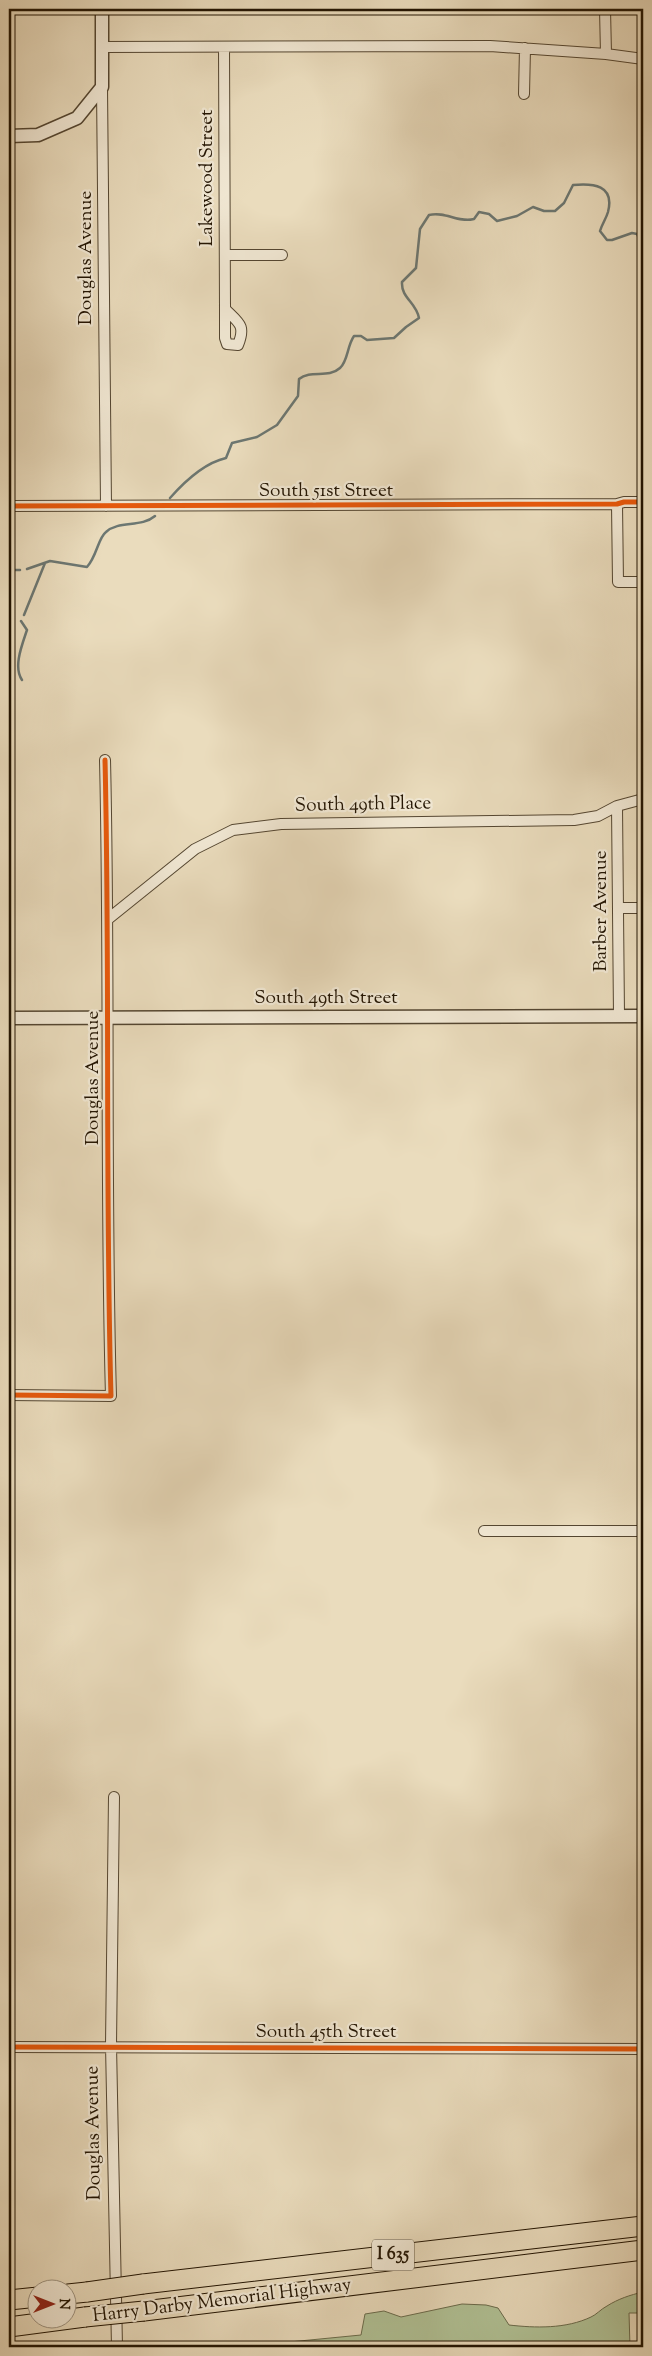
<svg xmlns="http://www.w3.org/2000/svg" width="652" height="2356" font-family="'Sorts Mill Goudy',serif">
<rect width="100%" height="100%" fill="#eadcbd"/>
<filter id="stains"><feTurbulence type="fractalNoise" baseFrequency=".004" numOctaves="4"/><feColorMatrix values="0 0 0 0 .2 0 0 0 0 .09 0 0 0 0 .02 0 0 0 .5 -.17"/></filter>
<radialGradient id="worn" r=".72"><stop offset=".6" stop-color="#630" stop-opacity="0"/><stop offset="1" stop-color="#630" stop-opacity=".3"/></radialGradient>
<path fill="#b1c296" stroke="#6a6b4c" d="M643,2292V2313H629L630,2347H238L361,2335L365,2314L384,2311L401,2317L462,2304L486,2305L498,2308L509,2325C535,2328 566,2329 591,2317C596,2315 601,2309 607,2306C618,2299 630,2295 643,2292Z"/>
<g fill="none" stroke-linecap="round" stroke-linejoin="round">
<path stroke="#6c7772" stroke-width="2.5" d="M170,498C185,481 204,463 226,458L232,443L257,437L277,425L298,396L299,379C311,369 328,379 340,368C348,361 347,346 354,336H361L367,340L394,338L406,327L419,318C416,302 401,298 402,282L416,268L420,229L429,215C446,211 457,223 474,219L479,212L489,214L497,221L517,216L533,207L544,211H555L564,203L573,185C593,183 615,185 608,212C606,219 602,224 600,231L607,240H612L632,233L637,234L643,247
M27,569L50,561L87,567C97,556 98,538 106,532C119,520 141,528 155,516
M9,570H20
M24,615L45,563
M21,621L27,630C22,645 13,667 22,680"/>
<defs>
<path id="minor" d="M605,9L606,54
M102,47L490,46L606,54L643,59
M224,47L225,309
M102,87L106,506
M524,94L525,48
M225,255H282
M225,309C239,323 246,325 238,345L227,344L225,338Z
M617,504L618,582H643
M9,506L617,504L624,502H643
M617,806L619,1016
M618,908H643
M108,919L195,849L233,830L281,824L574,820L598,816L617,806L643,799
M9,1395L111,1396C105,1184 110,972 105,760
M484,1531H643
M114,1797L111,2045L117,2347
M9,2047L643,2049"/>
<path id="tertiary" d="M9,136L38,135L77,118L102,87V9
M9,1018L643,1016"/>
<path id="motorway" d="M143,2284L643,2226
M68,2294L87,2292
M9,2300L38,2297
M144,2311L643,2250
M9,2327L85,2317"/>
</defs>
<use href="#minor" stroke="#544631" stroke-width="12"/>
<use href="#tertiary" stroke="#544631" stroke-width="15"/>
<use href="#motorway" stroke="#221402" stroke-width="21"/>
<use href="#minor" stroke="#f1e8d4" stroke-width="10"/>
<use href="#tertiary" stroke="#f1e8d4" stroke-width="12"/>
<use href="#motorway" stroke="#eadcbd" stroke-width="19"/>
<defs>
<path id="motorway-bridge" d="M87,2292L143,2284
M85,2317L144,2311"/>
</defs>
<use href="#motorway-bridge" stroke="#221402" stroke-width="21" stroke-linecap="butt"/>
<use href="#motorway-bridge" stroke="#eadcbd" stroke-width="19"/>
<defs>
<path id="cycleway" d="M9,506L617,504L624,502H643
M9,1395L111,1396C105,1184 110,972 105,760
M9,2047L643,2049"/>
</defs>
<use href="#cycleway" stroke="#f1e8d4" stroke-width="8"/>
<use href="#cycleway" stroke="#e8590c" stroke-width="5"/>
</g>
<g text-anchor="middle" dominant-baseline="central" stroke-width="4.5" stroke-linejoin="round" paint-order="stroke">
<rect fill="#f1e8d4" stroke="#605441" stroke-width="1" x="372" y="2239.5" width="42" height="31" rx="4"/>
<g font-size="18" font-weight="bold" fill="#221402">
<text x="393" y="2255">I 635</text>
</g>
<g font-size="19" fill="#221402" stroke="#f1e8d4">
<text transform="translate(207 178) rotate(-90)">Lakewood Street</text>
<text transform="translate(86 258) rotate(-90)">Douglas Avenue</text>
<text x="326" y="491">South 51st Street</text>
<text transform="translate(363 805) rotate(-1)">South 49th Place</text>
<text transform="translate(601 911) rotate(-90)">Barber Avenue</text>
<text x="326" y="998">South 49th Street</text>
<text transform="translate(93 1078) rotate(-90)">Douglas Avenue</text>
<text x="326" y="2032">South 45th Street</text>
<text transform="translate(94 2133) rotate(-91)">Douglas Avenue</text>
<text transform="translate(222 2301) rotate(-7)">Harry Darby Memorial Highway</text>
</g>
</g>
<rect width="652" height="2356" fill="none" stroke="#eadcbd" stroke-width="30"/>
<rect x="10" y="10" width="632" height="2336" fill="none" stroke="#221402" stroke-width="2.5"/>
<rect x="15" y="15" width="622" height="2326" fill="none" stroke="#221402"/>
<g transform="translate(52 2304) rotate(90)"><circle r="24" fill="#f1e8d4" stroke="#9e9380"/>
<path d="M0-4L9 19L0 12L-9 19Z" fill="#8f2418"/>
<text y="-8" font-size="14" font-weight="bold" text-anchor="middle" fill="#221402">N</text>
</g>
<rect width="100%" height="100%" filter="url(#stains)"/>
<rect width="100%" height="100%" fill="url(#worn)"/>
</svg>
